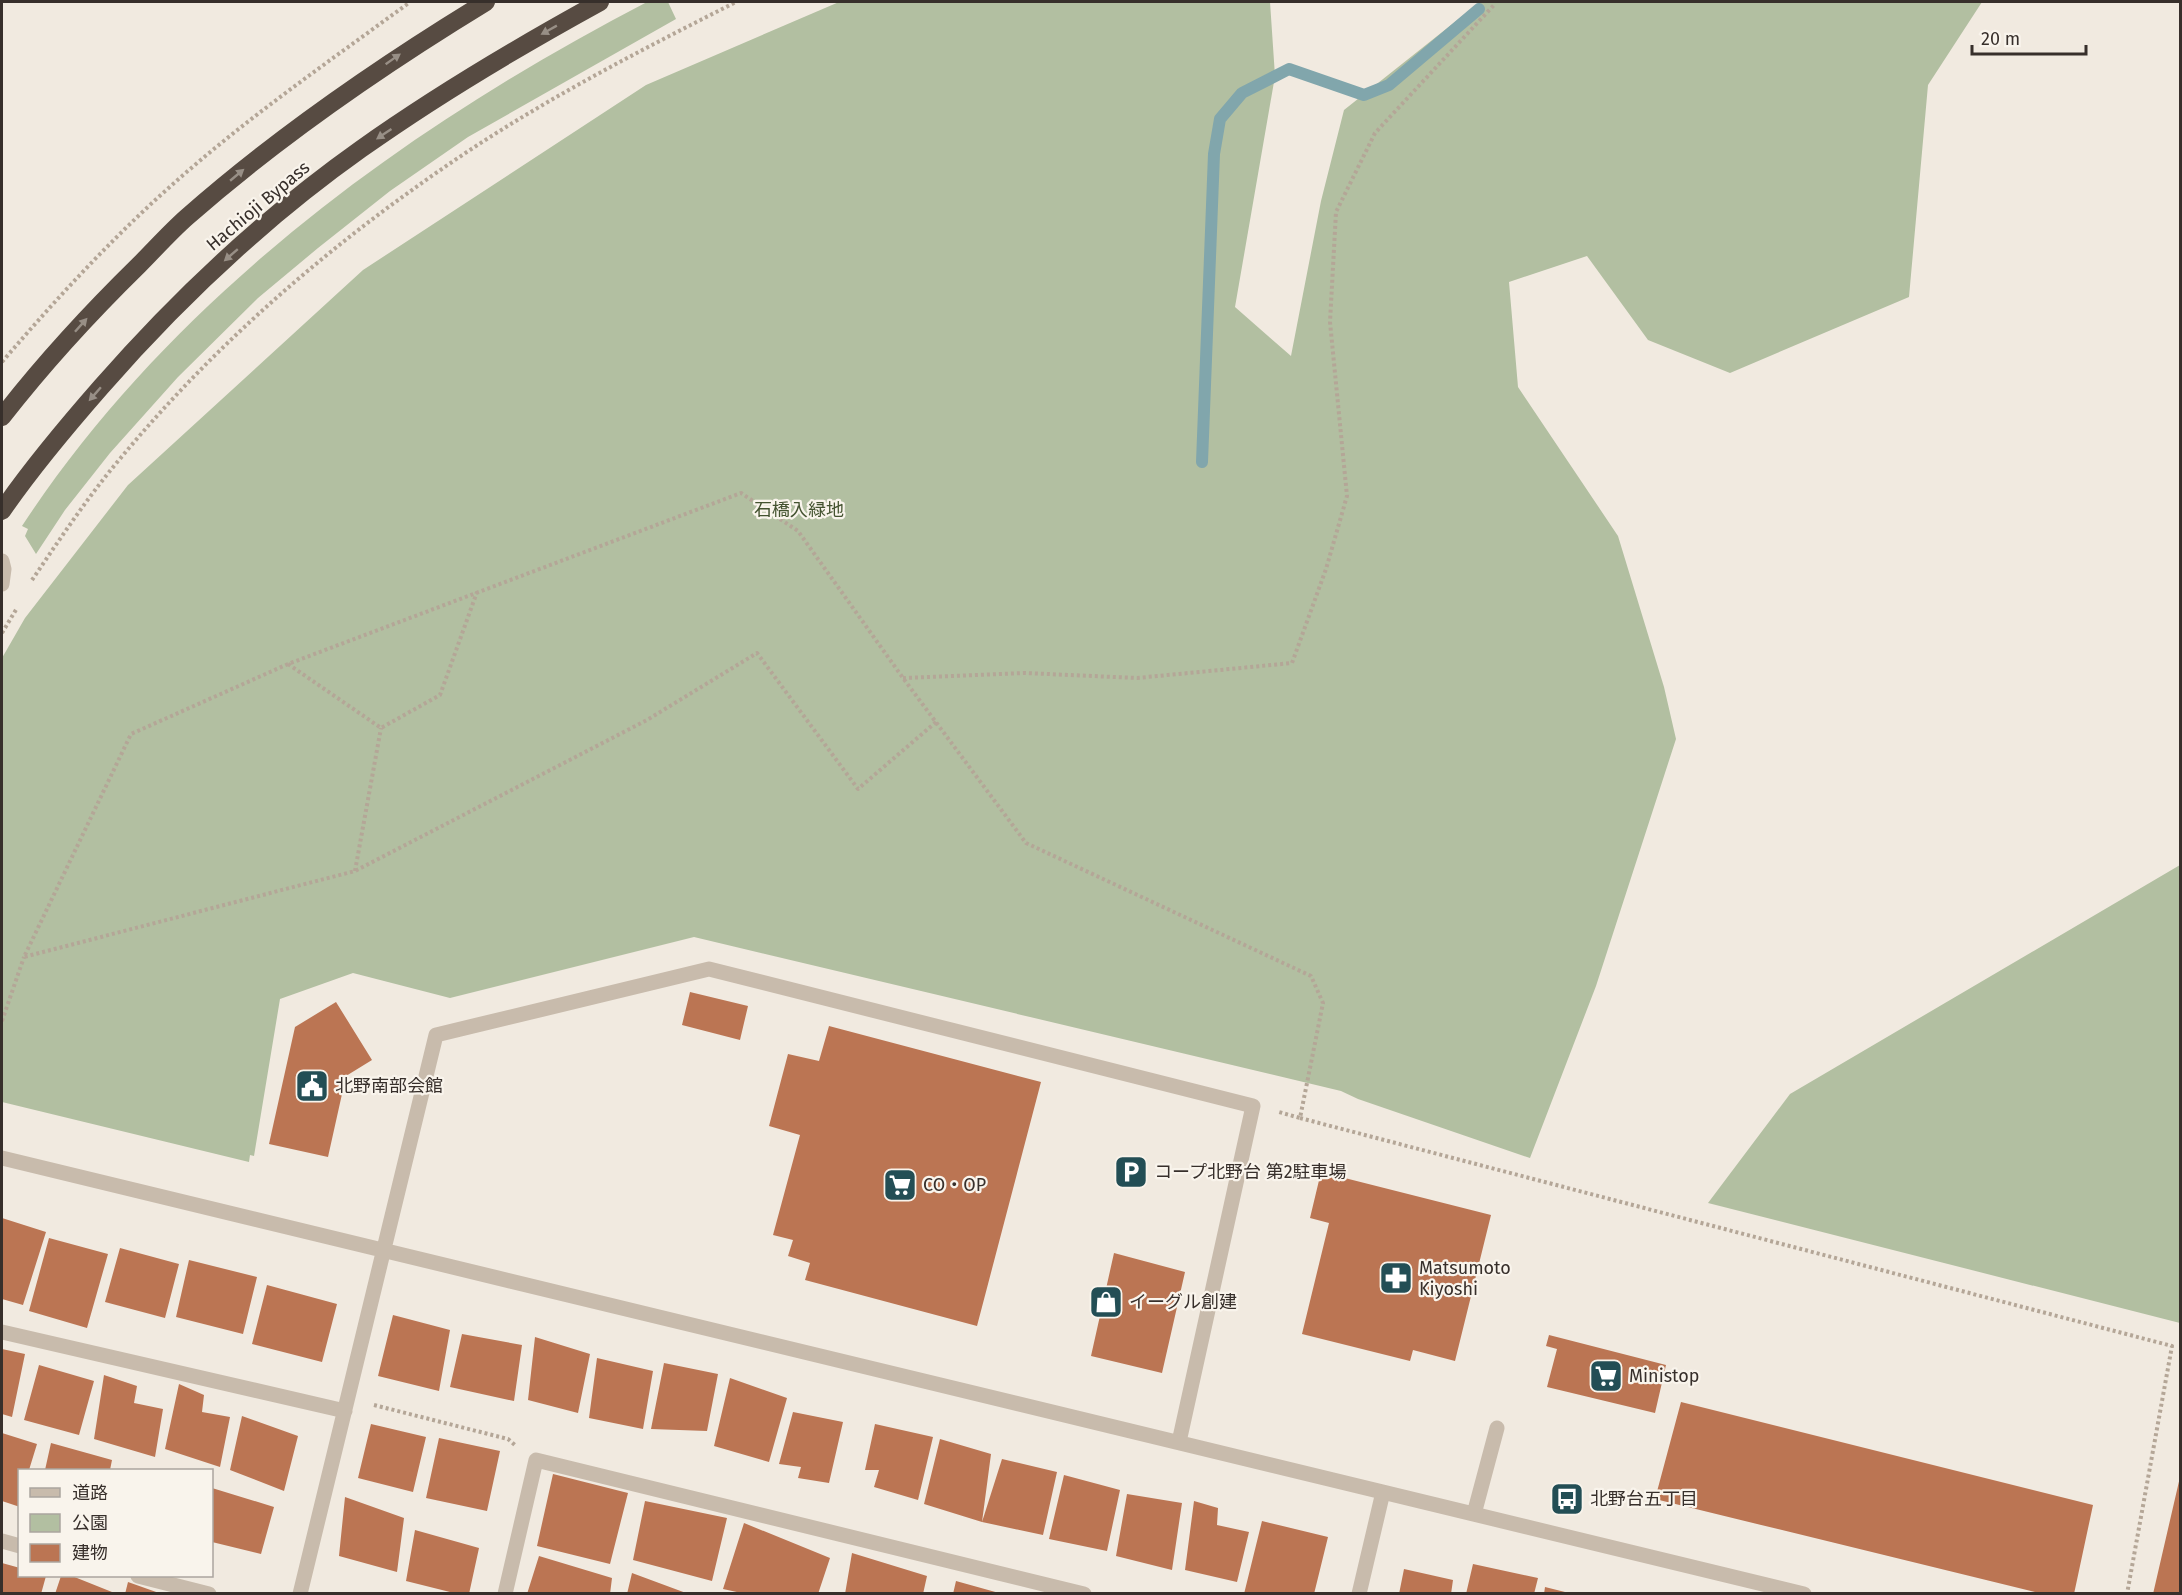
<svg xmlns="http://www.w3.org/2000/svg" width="2182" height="1595" font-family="'Fira Sans','Noto Sans JP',sans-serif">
<rect width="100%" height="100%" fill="#f1eae0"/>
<path fill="#b2bfa1" d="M647,2H668L676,19L468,137L390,191L318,248L258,298L178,377L110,453L65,510L36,554L25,536L28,529L22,526C172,297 408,126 647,2Z
M839,2H1270L1275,76L1235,307L1291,356L1321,201L1344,110L1480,2H1982L1928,85L1909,297L1730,373L1648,340L1587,256L1509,282L1518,387L1618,536L1664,687L1676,739L1596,986L1530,1158L1358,1099L1341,1091L694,937L450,998L353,973L280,999L254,1156L250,1155L249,1162L2,1102V658L25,618L128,485L363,270L646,85Z
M2180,865V1323L1708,1203L1790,1094Z"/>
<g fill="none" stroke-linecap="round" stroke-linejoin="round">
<path stroke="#81a6ac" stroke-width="12" d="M1202,462L1214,154L1220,119L1242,93L1289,69L1364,95L1389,85L1479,9"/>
</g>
<path fill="#bb7553" d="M690,992L748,1006L740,1040L682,1025Z
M336,1002L372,1060L346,1076L328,1157L269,1144L295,1027Z
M829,1026L1041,1082L977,1326L805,1280L810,1263L788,1256L793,1240L773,1235L800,1135L769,1126L788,1054L819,1061Z
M1321,1172L1491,1215L1455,1361L1413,1350L1410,1361L1302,1334L1329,1223L1310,1218Z
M2,1218L46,1232L23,1305L2,1299Z
M49,1238L108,1254L87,1328L29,1311Z
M120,1248L179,1264L165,1318L105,1302Z
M1114,1253L1185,1272L1162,1373L1091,1356Z
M189,1260L257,1277L243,1334L176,1317Z
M267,1285L337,1304L322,1362L252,1344Z
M393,1315L450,1330L439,1391L378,1376Z
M462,1334L522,1345L514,1401L450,1387Z
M1549,1335L1666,1365L1655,1413L1547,1387L1557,1349L1546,1346Z
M535,1337L590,1354L578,1413L528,1400Z
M2,1349L25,1354L12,1417L2,1414Z
M597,1358L653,1371L643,1429L589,1418Z
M664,1363L718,1374L707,1431L651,1429Z
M39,1365L94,1381L79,1435L24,1420Z
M104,1375L137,1386L134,1403L163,1409L155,1457L94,1439Z
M730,1378L787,1398L769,1462L714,1446Z
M179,1384L204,1395L202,1412L230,1417L220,1467L165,1449Z
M1681,1402L2093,1505L2074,1594H2043L1655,1499Z
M793,1412L843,1422L829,1483L798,1478L801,1467L779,1464Z
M242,1416L298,1436L284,1491L230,1470Z
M371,1424L426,1437L413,1492L358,1478Z
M875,1424L933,1437L918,1500L874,1487L879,1470H865Z
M2,1433L37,1444L29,1470H20V1507L2,1501Z
M439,1438L500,1451L487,1511L426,1498Z
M940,1439L991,1454L982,1522L1002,1459L1057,1472L1043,1535L982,1522L924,1504Z
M51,1443L112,1460L110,1470H45Z
M553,1474L628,1493L610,1564L537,1546Z
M1064,1475L1120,1490L1107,1551L1049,1539Z
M2180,1477V1594H2153Z
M212,1488L274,1507L261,1554L212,1542Z
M1127,1494L1182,1503L1172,1570L1116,1556Z
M345,1497L404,1518L397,1572L339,1556Z
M645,1501L727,1518L712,1581L633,1560Z
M1194,1501L1218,1508L1217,1525L1249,1532L1237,1582L1185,1570Z
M1262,1521L1328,1537L1314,1594H1244Z
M744,1523L830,1558L818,1594H746L723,1589Z
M415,1530L479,1548L469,1594H458L406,1581Z
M852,1553L927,1576L923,1594H845Z
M539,1556L612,1578L610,1594H527Z
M2,1563L20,1568V1576H46L41,1594H2Z
M1473,1564L1538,1578L1534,1594H1466Z
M1404,1569L1453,1580L1451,1594H1399Z
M632,1573L686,1593V1594H627Z
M61,1576H72L117,1594H55Z
M956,1581L999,1593V1594H953Z
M128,1582L159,1593V1594H125Z
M1545,1587L1569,1593V1594H1544Z"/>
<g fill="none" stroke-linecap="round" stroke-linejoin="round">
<path stroke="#b4a697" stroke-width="4" stroke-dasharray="3 3" stroke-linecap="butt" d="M2,362C62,292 125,224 196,164C264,106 338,55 410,2
M32,580C60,539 87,498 119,460C220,338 341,235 473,148C557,93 647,47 736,2
M2,633L17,608
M288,664L381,728L440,695L477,592
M903,678L1025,673L1137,678L1292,663L1326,569L1347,496L1330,322L1336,212L1375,133L1494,5V2
M936,722L858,789L757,653L647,720L355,871L24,957L131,734L288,664L741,493L798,531L903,678L1026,843L1311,976L1323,1003L1300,1118L1279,1112
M355,871L381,728
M2,1021L24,957
M1300,1118L2172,1346L2127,1594
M374,1405L508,1439L516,1446"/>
<path stroke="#c8bbac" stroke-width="15" d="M2,561L4,569L2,584
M2,1158L1804,1594
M2,1332L345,1411
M1474,1514L1497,1428
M2,1541L20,1546
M138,1576L209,1594
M300,1594L436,1035L709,969L1253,1106L1179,1442
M505,1594L536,1460L1084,1594
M1359,1594L1383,1492"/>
<path stroke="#574b42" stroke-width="18" d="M2,417C44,363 90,313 139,265C155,249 170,232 187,217C280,135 381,66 486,2
M2,511C32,467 66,427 101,387C178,299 265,217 361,149C437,95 518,47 600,2"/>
</g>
<defs><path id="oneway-solid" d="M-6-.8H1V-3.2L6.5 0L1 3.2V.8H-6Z" transform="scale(1.5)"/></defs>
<g fill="#988f86">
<use href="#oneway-solid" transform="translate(549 30) rotate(151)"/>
<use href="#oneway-solid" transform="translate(393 59) rotate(-35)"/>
<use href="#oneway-solid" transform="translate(384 134) rotate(146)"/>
<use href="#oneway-solid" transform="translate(237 175) rotate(-40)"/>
<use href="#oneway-solid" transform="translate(231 255) rotate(139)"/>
<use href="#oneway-solid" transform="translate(81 325) rotate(-48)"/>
<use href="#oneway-solid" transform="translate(95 394) rotate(131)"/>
</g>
<defs>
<symbol id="civic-square" viewBox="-11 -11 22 22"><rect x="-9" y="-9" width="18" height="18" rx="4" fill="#234e55" stroke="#f9f4ec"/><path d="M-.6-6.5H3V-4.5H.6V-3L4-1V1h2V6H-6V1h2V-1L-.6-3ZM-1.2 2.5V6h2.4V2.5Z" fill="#fff"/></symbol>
<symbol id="parking-square" viewBox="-11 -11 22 22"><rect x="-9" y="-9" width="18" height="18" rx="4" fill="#234e55" stroke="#f9f4ec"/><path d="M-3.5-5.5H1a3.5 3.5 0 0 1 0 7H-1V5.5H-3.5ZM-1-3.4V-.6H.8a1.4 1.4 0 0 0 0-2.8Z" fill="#fff"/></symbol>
<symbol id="supermarket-square" viewBox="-11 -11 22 22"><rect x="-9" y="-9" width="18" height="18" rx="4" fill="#234e55" stroke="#f9f4ec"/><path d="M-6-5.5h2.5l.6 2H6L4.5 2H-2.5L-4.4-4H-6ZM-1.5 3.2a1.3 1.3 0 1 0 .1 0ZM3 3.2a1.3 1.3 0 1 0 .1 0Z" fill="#fff"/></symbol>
<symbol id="pharmacy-square" viewBox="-11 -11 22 22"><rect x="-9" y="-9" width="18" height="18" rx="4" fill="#234e55" stroke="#f9f4ec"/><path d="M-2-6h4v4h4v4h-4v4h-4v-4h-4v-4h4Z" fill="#fff"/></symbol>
<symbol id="shop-square" viewBox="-11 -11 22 22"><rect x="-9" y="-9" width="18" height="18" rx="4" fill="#234e55" stroke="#f9f4ec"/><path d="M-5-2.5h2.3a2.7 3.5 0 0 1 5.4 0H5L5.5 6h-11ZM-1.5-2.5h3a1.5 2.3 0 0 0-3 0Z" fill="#fff"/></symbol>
<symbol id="bus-square" viewBox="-11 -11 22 22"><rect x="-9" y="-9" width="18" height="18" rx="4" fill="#234e55" stroke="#f9f4ec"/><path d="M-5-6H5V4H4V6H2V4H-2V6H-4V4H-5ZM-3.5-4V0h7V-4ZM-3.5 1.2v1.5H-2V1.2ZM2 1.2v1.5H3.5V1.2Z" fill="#fff"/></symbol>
</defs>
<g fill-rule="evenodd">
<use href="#civic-square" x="293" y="1067" width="38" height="38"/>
<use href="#parking-square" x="1112" y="1153" width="38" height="38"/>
<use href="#supermarket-square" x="881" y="1166" width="38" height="38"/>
<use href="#pharmacy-square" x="1377" y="1259" width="38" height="38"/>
<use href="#shop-square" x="1087" y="1283" width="38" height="38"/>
<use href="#supermarket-square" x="1587" y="1357" width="38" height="38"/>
<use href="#bus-square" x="1548" y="1480" width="38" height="38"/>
</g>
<g text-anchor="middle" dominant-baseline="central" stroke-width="4.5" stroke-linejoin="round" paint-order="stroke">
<g font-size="18" fill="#372f2b" stroke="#f9f4ec">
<text transform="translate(258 206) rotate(-40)">Hachioji Bypass</text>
</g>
<g font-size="18" fill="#445330" stroke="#f9f4ec">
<text x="799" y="510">石橋入緑地</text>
</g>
<g font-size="18" fill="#372f2b" stroke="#f9f4ec" text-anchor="start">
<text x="335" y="1086">北野南部会館</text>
<text x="1154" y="1172">コープ北野台 第2駐車場</text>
<text x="923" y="1185">CO・OP</text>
<text x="1419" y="1268">Matsumoto<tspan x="1419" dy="21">Kiyoshi</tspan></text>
<text x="1129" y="1302">イーグル創建</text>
<text x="1629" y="1376">Ministop</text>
<text x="1590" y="1499">北野台五丁目</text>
</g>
</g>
<rect width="2182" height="1595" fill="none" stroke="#372f2b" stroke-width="6"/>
<rect x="18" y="1469" width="195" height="108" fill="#f9f4ec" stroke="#aba59f" stroke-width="1.5"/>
<rect x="30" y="1488" width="30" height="9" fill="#c8bbac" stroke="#aba59f" stroke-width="1.5"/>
<text x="72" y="1499" font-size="18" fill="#372f2b">道路</text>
<rect x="30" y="1514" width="30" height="18" fill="#b2bfa1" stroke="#aba59f" stroke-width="1.5"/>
<text x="72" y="1529" font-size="18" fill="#372f2b">公園</text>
<rect x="30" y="1544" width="30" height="18" fill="#bb7553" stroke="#aba59f" stroke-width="1.5"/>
<text x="72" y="1559" font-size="18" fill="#372f2b">建物</text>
<path d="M1972 45v9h114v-9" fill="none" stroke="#372f2b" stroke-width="3"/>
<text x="1981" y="45" font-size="18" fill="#372f2b" stroke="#f9f4ec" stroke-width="4.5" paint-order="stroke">20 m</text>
</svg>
